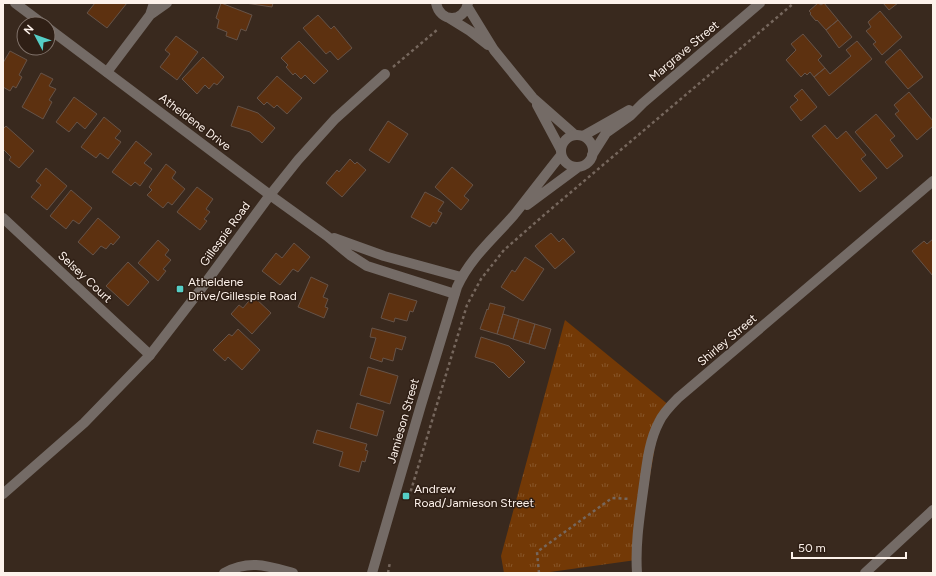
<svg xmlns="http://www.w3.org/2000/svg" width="936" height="576" font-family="Figtree,sans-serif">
<defs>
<pattern id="grass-tufts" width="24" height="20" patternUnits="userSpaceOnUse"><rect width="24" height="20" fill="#733906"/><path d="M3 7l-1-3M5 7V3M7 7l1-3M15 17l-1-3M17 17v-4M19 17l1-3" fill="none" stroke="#88562a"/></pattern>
</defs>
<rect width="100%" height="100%" fill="#39291e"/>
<path fill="url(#grass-tufts)" d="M565,320L670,406L659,422L636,560L543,573H504L501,556Z"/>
<path fill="#5d3110" stroke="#665348" d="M95,3H127L107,28L87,13Z
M221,3L252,15L246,31L241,29L237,40L226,36L227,32L217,28L219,20L216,18Z
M245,3H273L272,7Z
M818,3L821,5L824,3L838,20L826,30L817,20L816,21L810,14L811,13L809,11Z
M883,3H898L889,10Z
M880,11L902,37L882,55L873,44L876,42L866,31L871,27L868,22Z
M318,15L331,29L334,26L352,48L338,60L330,51L326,54L303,28Z
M838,20L852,37L839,48L826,30Z
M803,34L822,56L818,60L825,68L814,77L810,72L807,75L805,73L801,77L786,60L796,50L791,44Z
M176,36L198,52L177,80L160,67L170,54L165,50Z
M299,41L328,71L314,84L305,75L301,79L295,73L293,75L286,67L288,65L281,58Z
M857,41L872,59L829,96L814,77L825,68L830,74L851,56L846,50Z
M900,49L923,77L908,89L885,62Z
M10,51L27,60L19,75L22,77L16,88L13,86L10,91L3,87V63Z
M203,57L224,77L217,85L214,83L209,89L205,85L197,94L182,79Z
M41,73L53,79L49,86L56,89L49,100L52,102L43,119L22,107Z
M277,76L302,98L287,114L277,105L274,108L267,102L264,105L257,98Z
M802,89L817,107L801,121L790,107L798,100L794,96Z
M909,92L933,121V126L917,140L895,114L899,111L894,105Z
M74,97L97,114L85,129L77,122L69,132L56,122Z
M238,106L258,113L275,128L262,143L250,132L231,126Z
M876,114L895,136L890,140L903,156L887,169L855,132Z
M104,117L121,131L115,138L121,142L108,159L100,153L96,158L81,147Z
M388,121L408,134L389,163L369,150Z
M825,125L837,139L846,131L866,155L861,159L877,178L860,192L812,136Z
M6,126L34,151L19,168L9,160L11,157L3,149V129Z
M136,141L152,154L144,163L152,169L140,186L135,182L131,186L112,172Z
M350,159L355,164L357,162L366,170L342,197L326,183L337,170L339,172Z
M166,164L176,172L172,178L185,189L172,205L168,202L163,208L147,195L152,190L149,187Z
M452,167L473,185L464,196L469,200L461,210L435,187Z
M46,168L67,186L47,210L31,197L41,185L36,181Z
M197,187L213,199L206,209L210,212L204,219L207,221L200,230L177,212Z
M71,190L92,208L79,224L73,220L66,229L50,216Z
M425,192L444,202L438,211L442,213L436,224L433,222L430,227L411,217Z
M98,218L120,237L113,245L111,243L106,249L101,246L93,255L78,242Z
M551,233L559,242L563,238L575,252L555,269L535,246Z
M933,239V276L912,251L924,241L927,244Z
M158,240L169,250L165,255L171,260L163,269L166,271L158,281L138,263Z
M294,243L310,257L298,272L293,269L280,285L262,271L276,253L282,258Z
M525,257L544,269L523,301L501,287L512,270L515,272Z
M128,262L149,282L128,306L106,286Z
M311,277L328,285L323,297L328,299L325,307L328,308L324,318L298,307Z
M389,293L417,301L413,312L410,311L407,321L395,318L394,322L381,318Z
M253,296L271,313L252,334L231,314L239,305L243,308Z
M490,303L505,307L497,334L480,329L487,309L488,310Z
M503,314L519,319L513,339L497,334Z
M519,319L535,324L529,344L513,339Z
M535,324L551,329L545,349L529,344Z
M372,328L406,337L402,350L396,348L393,361L383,358L382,362L370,358L376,338L370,337Z
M238,329L260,350L242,370L228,357L225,361L213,350L229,334L232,336Z
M481,337L509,346L525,362L509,378L494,363L475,357Z
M368,367L398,376L390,404L360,395Z
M357,403L384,411L377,436L350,428Z
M317,430L367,444L365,450L368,451L365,462L362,461L359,472L339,466L343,452L313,443Z"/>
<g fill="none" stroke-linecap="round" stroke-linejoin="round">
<path stroke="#76675d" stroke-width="2.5" stroke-dasharray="3 3" stroke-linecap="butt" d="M393,67L437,30
M409,497L467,305L481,279L504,250L544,215L794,3
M388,573L390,562
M539,573L537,552L612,498L630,499"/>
<path stroke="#746b66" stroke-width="10" d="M436,3C440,23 464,23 468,3
M467,6L494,50L533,98L575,135
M150,15L167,3
M449,18L470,31L488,45
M107,72L150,15L154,3
M537,105L561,150
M270,195L298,160L335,119L385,74
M3,218L150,355
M224,573C249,559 268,566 293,573
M637,573C635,543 640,514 644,484C647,463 649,441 659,422C663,413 671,405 678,398L933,181
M865,573L933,510"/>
<path stroke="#746b66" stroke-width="10" d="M15,3L43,24
M48,28L270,195L327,236L350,255L367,266L455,294
M561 151a16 16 0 1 1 32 0a16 16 0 1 1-32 0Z
M583,136L629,110
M592,155L606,133L630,116L643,103L760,3
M527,205L577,168
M334,238L384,256L461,277
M3,494L84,423L150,355L201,289L270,195
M372,573L421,405L457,287C470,258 494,238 514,215C530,195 545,175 561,155"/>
</g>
<g fill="#55cec6" stroke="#2f1f15" stroke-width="1.5">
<rect x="176" y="285" width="8" height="8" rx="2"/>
<rect x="402" y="492" width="8" height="8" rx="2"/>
</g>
<g text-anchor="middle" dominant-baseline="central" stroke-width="3" stroke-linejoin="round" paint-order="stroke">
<g font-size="12" fill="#fdf2eb" stroke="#2f1f15">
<text transform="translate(684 51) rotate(-40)">Margrave Street</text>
<text transform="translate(195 122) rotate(37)">Atheldene Drive</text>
<text transform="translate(225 234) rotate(-54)">Gillespie Road</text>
<text transform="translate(85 277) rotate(43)">Selsey Court</text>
<text transform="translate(727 340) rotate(-40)">Shirley Street</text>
<text transform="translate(403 421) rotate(-74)">Jamieson Street</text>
</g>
<g font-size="12" fill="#fdf2eb" stroke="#2f1f15" text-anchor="start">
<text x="188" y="282">Atheldene<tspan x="188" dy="14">Drive/Gillespie Road</tspan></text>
<text x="414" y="489">Andrew<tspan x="414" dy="14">Road/Jamieson Street</tspan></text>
</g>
</g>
<rect width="936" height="576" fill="none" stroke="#fdf2eb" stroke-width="8"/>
<g transform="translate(36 36) rotate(311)"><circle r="19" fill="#2f1f15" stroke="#81736b"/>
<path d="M0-3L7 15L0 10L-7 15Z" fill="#55cec6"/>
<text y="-6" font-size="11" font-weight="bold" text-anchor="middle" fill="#fdf2eb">N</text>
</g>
<path d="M792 552v6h114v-6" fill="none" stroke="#fdf2eb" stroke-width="2"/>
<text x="798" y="552" font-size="12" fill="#fdf2eb" stroke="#2f1f15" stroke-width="3" paint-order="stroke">50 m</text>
</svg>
